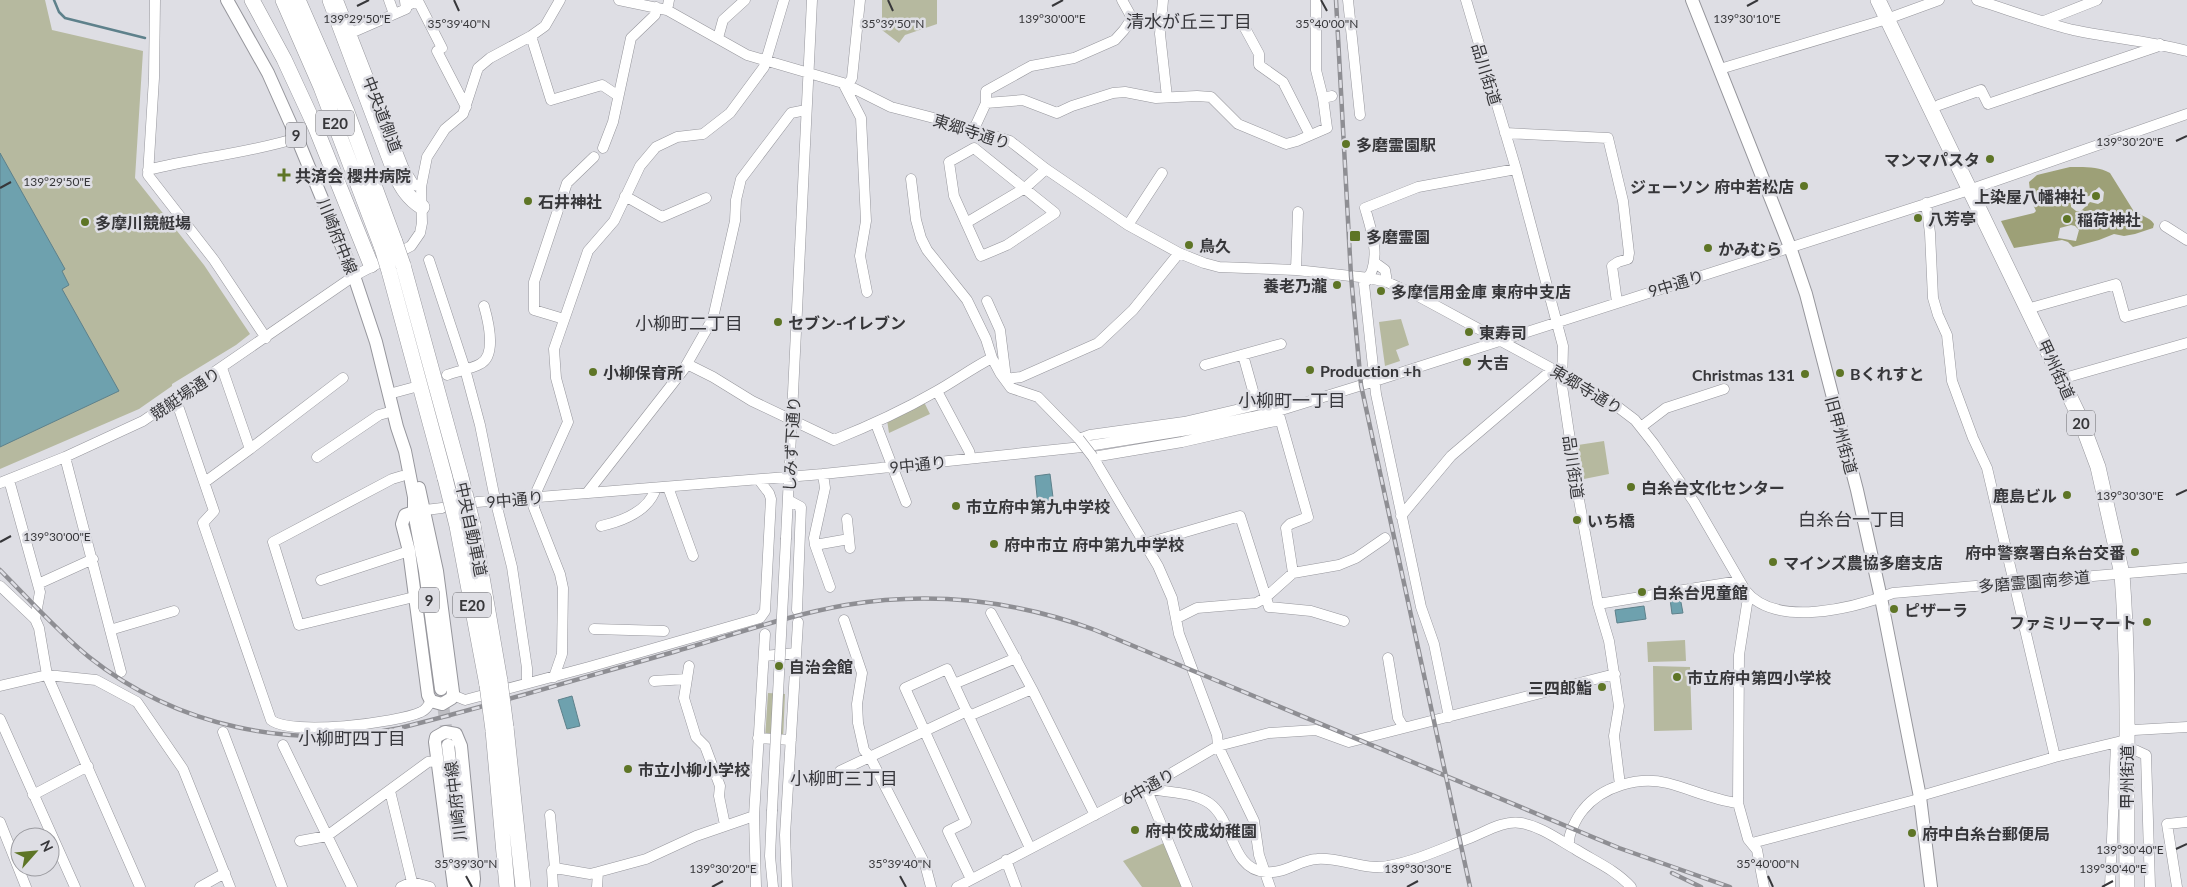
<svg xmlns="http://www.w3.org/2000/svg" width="2187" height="887" font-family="Lato,'Noto Sans JP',sans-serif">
<rect width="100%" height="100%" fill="#dedee4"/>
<path fill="#b6b99f" d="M0,0H45L52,30L143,51L135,178L204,265L250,334L236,345L172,384V386L139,409L0,469Z
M882,0H937V24L905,35L899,43L882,30Z
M1401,319L1409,345L1396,350L1400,361L1385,366L1379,322Z
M924,402L930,414L889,433L887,420Z
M1604,441L1609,474L1584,479L1578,445Z
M1685,640L1686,661L1648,662L1647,642Z
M1653,666L1690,667L1692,730L1654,731Z
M768,693L785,694L783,740L765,739Z
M1164,843L1183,887H1142L1123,861Z"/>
<path fill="#9da077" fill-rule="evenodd" d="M2070,167C2083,167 2098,166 2110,173L2133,210C2139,216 2149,216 2154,224L2153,228L2135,234L2124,236L2114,234L2099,240L2073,247L2068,242L2062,240L2014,248L2001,221L2034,213L2036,211L2031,200L2029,182L2037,175ZM2099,187L2104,192L2103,201L2098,204L2090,202L2081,211H2076L2071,207V203L2074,200L2089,196ZM2071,225L2075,226L2079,230L2076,241L2058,238L2060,228Z"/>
<path fill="#6ea1ae" stroke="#5e818b" d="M0,153L65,269L62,271L69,285L62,289L119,391L0,447Z
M1050,474L1054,505L1038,507L1035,476Z
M1680,597L1683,613L1672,614L1670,599Z
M1644,606L1646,619L1617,623L1615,610Z
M572,696L580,726L567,729L558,700Z"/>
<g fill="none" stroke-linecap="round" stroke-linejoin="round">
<path stroke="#5e818b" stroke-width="2.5" d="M54,0L59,12L65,18L145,38"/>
<path stroke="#bdbdc2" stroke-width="12" stroke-dasharray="12 6" stroke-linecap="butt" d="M441,689L448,743"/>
<defs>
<path id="minor" d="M155,0L154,78L148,175L214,260L266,338
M338,0L404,169L414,185L421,187
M389,0L394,14
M619,0L667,10L747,55L843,83L891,107L957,124L1010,141L1046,169L1128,225L1179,253L1204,263L1219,267L1296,270L1369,278L1387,282L1418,296L1606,398L1635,420L1654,444L1694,502L1745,590C1775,629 1854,608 1893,593L2187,568
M1163,0L1160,34L1167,97
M1316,0V70L1323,98L1332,96
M1348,0L1360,115
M1466,0L1516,169L1563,346L1562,386L1579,500L1598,604L1609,641L1619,706L1614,736L1620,785
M1977,0C2009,10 2041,22 2073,30C2111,38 2149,41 2187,51
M406,6L418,1L442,48L437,51L466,107
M667,10L669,0
M1240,19L1259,54V65L1283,82L1310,135
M2044,21L2097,0
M351,33L406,9L405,1
M531,36L551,100L602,85L617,95
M718,38L723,20L745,0
M1720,69L1887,19L1939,0
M843,83L861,118L866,221L860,256L867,292
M848,85L852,78L860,0
M986,103L1023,100L1057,113L1072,106L1113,93L1125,92L1156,98L1197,96L1211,97L1238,124L1286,144L1297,141L1327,128L1323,98
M1939,105L1981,90L1988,104L2156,47L2160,44
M974,129L986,103V91L1031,66L1074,58L1115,40L1124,30L1132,18L1122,0
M1505,133L1608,138L1623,201L1629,253L1628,259L1618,262L1612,266L1617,302
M603,148L613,122L631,38L655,15L656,7
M974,148L1055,213L1007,245L981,256L954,196L949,162Z
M148,170C198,157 246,154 297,138
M911,179L916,220L921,238L927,250L967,300L986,339L992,358L1000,373L1011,388L1038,397L1079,439L1090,435L1184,422L1257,405
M625,196L662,217L706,198
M1926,203L1930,233L1933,298L1938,315L1947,335L1952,381L1973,438L1987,468L2055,757
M966,223L1025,188L1046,169
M1128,225L1162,173
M2165,226L2187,240
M429,260L465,369L480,425L495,499L512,567L527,668V682
M1374,262L1385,270L1387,282
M1296,270L1298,212
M987,301L1000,330L1006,378
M2034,307L2116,284L2125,317L2187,300
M564,319L534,310V282L567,183L594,157
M1243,355L1257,405L1272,401L1278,411L1308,517L1290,524L1286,528L1293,573
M687,364L713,377L752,401L834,440C869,426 902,411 935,392C955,381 972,368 992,358
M1205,365L1281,344
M447,375C457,371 471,369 480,364C497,356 488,320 484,306
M2068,377L2187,343
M1006,379L1021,377L1098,343L1133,310L1179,253
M937,391L969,451L971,458
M389,394L415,387
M176,400L214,511L203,523L271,720C291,736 397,723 421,712C426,710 428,706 431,701
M876,424L906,502
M1641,427L1666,408L1724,389
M250,449L343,378
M65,457L121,672
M317,457L379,415L393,411
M823,474L825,488L814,538L815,545L830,587
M402,476L392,479L273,542L299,625L414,597
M9,480L40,592L35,619L39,628L47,675L140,887
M205,482L250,449L222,368
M0,483L65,457L143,421L354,276L411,246L420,233L422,223L421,187L427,157L445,129L463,114L478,68L490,58L531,36L545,26L560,0
M668,487L693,556
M587,493L684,369L713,318L735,221L736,200L741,179L791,113L806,110
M788,500L801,507L797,610
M477,502L823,474L1082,447L1194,429L1252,417L1278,411L1375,381L1969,190L2187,114
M417,511L442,508
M1401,516L1451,456L1553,369
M847,519L850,548
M601,526C623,521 649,511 656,488
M786,538L812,0
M1144,544L1240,516L1269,607L1311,611L1344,621
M815,545L849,539
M321,580L409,551
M38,584L93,559
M0,586L35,619
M1750,596L1747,604L1739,655L1738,803L1748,839L1757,850L1764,887
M1598,604L1739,581
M991,613L1032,689L1095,815
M1177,618L1197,608L1256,603L1265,598L1293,573L1339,565L1356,558L1385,538
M844,620L862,673L857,704L858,723L864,750L870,757L925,864L931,887
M594,629L664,631
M110,630L174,611
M764,656L796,653
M1388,658L1398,718L1404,728
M689,666L684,698L696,737L705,746L720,786L719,796L725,825
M554,677L562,654L563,588L560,574L534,508V497L568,422L556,378L554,349L588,251L614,221L640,166L656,147L677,137L703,134L730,113L764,67L784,0
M654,681L687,679
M954,684L1016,658
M0,686L47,675L96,680L137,702L183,769L230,887
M453,695L465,700L589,667L760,618L765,611L771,499L769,493L759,480
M969,716L1032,689
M1449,717L1434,644L1421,607L1376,394L1364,284C1383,263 1372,232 1365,208L1418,187L1516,169
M0,719L75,887
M2127,726L2134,730L2187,727
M223,732L282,887
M758,738L791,740
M283,745L352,887
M2135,750L2146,755L2150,887
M840,771L967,711
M1146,788C1167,793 1191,791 1209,803C1234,820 1230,870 1266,872C1285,874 1299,860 1317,859C1341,857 1365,871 1388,866C1416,861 1441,849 1467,839C1484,833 1502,820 1521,823C1540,826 1559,840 1575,849C1594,861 1616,870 1631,887
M1146,788L1187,887
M390,791L412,882
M33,795L88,766
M772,811L770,856L773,887
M550,815L555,868L590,874L598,872L597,887
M754,816L756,887
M0,822L26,887
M300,841L327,836L428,762L437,761
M1752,843L1915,800L1924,795L2055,757L2126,740
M1569,844C1568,834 1577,817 1583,810C1602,786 1639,776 1667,783C1691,789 1713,800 1738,803
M1006,860L1016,887
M598,872L646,859L696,836L754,816L765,634
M971,879L948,831L966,822L905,688L947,669L1030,848
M200,887L225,873
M401,887L412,882L430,887
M553,887L552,870L555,868
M787,887L785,835L798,622
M957,887L1146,788L1218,746L1269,733L1316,730L1349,742L1615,674
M1270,887L1259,855L1254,821L1218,746L1217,735L1179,634L1172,598L1158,566L1093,457L1182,442L1275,421L1278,411
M2110,887L2116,744
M2177,887L2167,824L2187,822"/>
<path id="major" d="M227,0L268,73L297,138L354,276L376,342L397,427L405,451L414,497V512L425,571L441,689
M1692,0L1790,247L1806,294L1857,490L1881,598L1920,797L1931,887
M414,512L405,515L402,524L409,551L428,695L431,701L442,704L452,698L453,692L437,571L419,488
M448,745L465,887
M454,887L435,742L436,737L445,732L456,734L461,746L474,879L473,887"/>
<path id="highway" d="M252,0L284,59L315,126L371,265
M283,0L321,87L382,248
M298,0L347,112L395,242
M330,0L395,173C402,188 408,198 422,207
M1878,0L2079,416L2098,467L2122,574C2130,678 2126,783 2127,887
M403,265L461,477
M389,271L445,478
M473,525L500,681
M457,526L487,685
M506,727L523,887
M493,730L507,887"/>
</defs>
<use href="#minor" stroke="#96969c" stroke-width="11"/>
<use href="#major" stroke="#96969c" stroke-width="14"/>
<use href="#highway" stroke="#96969c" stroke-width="16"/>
<use href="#minor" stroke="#fff" stroke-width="10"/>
<use href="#major" stroke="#fff" stroke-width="12"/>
<use href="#highway" stroke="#fff" stroke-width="15"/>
<defs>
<path id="rail" d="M1336,0L1351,276L1361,385L1470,887
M0,570C29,599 57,631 89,657C177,727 291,750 400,728C493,705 585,677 677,651C733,635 789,615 846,605C931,591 1014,600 1095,630L1619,848L1730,887
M1672,873L1701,887"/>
</defs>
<use href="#rail" stroke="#8e8e93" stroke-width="4.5"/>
<use href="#rail" stroke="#dedee4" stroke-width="2.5" stroke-dasharray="8" stroke-linecap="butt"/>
<defs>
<path id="minor-bridge" d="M1079,439L1093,457
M772,811L786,538"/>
<path id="highway-bridge" d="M395,242L403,265
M382,248L389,271
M461,477L473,525
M445,478L457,526
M500,681L506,727
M487,685L493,730"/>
</defs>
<use href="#minor-bridge" stroke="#96969c" stroke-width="11" stroke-linecap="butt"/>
<use href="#highway-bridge" stroke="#96969c" stroke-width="16" stroke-linecap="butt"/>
<use href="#minor-bridge" stroke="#fff" stroke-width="10"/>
<use href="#highway-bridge" stroke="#fff" stroke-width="15"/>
</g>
<path fill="none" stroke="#37373a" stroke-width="2" d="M454,0L459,11M888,0L893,11M1321,0L1327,11M357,6L369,0M1052,6L1063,0M1747,6L1758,0M2176,141L2187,136M0,188L11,182M2176,495L2187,490M0,542L11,536M2176,849L2187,844M466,876L472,887M900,876L906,887M1768,876L1773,887M712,887L723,881M1407,887L1418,881M2102,887L2113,881"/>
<g fill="#5e7526" stroke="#dedee4" stroke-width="2">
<circle cx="1346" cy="144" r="5"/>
<circle cx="1990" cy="159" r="5"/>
<path d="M281.5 167.5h5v5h5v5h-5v5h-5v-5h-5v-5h5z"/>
<circle cx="1804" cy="186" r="5"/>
<circle cx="2096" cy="196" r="5"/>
<circle cx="528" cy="201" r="5"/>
<circle cx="1918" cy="218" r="5"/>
<circle cx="2067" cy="219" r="5"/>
<circle cx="85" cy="222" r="5"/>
<rect x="1349" y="230" width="12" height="12" rx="2.5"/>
<circle cx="1189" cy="245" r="5"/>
<circle cx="1708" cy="248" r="5"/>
<circle cx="1337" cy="285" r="5"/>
<circle cx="1381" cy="291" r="5"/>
<circle cx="778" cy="322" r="5"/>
<circle cx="1469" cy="332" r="5"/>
<circle cx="1467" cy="362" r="5"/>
<circle cx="1310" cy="370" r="5"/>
<circle cx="593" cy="372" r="5"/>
<circle cx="1840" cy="373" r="5"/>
<circle cx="1805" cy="374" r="5"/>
<circle cx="1631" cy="487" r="5"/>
<circle cx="2067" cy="495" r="5"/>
<circle cx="956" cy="506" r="5"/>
<circle cx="1577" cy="520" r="5"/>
<circle cx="994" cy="544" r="5"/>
<circle cx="2135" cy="552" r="5"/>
<circle cx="1773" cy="562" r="5"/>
<circle cx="1642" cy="592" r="5"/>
<circle cx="1894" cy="609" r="5"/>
<circle cx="2147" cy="622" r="5"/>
<circle cx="779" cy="666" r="5"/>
<circle cx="1677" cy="677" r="5"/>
<circle cx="1602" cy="687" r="5"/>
<circle cx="628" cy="769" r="5"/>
<circle cx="1135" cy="830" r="5"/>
<circle cx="1912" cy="833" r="5"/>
</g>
<g text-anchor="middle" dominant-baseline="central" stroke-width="5" stroke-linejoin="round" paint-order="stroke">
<g fill="#dedee4" stroke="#69696d" stroke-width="1">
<rect x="316" y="110.5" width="38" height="25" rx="4"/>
<rect x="286" y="122.5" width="20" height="25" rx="4"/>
<rect x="2067" y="410.5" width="28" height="25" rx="4"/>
<rect x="419" y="587.5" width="20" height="25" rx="4"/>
<rect x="453" y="592.5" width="38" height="25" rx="4"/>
</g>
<g font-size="15" font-weight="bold" fill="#37373a">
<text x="335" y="123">E20</text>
<text x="296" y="135">9</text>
<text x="2081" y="423">20</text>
<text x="429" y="600">9</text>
<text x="472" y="605">E20</text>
</g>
<g font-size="16" fill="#37373a" stroke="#dedee4">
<text transform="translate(1487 74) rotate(73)">品川街道</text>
<text transform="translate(383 114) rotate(69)">中央道側道</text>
<text transform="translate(972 131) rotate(18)">東郷寺通り</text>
<text transform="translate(338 236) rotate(68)">川崎府中線</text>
<text transform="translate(1676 283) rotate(-17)">9中通り</text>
<text transform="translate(2057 369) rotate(65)">甲州街道</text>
<text transform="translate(1587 389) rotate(31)">東郷寺通り</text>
<text transform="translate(185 393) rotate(-34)">競艇場通り</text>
<text transform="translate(1842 435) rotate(75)">旧甲州街道</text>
<text transform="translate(791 444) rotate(-87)">しみず下通り</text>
<text transform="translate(918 464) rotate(-6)">9中通り</text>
<text transform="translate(1574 467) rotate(82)">品川街道</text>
<text transform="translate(515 499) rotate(-5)">9中通り</text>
<text transform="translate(472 529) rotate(78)">中央自動車道</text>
<text transform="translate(2034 581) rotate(-5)">多磨霊園南参道</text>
<text transform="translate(2126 777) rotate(-90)">甲州街道</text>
<text transform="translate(1148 786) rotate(-29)">6中通り</text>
<text transform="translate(455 801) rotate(-97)">川崎府中線</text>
</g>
<g font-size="16" font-weight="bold" fill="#37373a" stroke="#dedee4" text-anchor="start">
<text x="1356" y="144">多磨霊園駅</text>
<text x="1980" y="159" text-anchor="end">マンマパスタ</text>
<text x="295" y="175">共済会 櫻井病院</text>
<text x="1794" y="186" text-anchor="end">ジェーソン 府中若松店</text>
<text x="2086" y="196" text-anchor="end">上染屋八幡神社</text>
<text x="538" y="201">石井神社</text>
<text x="1928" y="218">八芳亭</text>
<text x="2077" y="219">稲荷神社</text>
<text x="95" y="222">多摩川競艇場</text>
<text x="1366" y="236">多磨霊園</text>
<text x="1199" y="245">鳥久</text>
<text x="1718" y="248">かみむら</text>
<text x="1327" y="285" text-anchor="end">養老乃瀧</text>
<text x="1391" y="291">多摩信用金庫 東府中支店</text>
<text x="788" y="322">セブン-イレブン</text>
<text x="1479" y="332">東寿司</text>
<text x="1477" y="362">大吉</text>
<text x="1320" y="370">Production +h</text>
<text x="603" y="372">小柳保育所</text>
<text x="1850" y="373">Bくれすと</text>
<text x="1795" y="374" text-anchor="end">Christmas 131</text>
<text x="1641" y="487">白糸台文化センター</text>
<text x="2057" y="495" text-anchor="end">鹿島ビル</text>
<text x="966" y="506">市立府中第九中学校</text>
<text x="1587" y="520">いち橋</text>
<text x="1004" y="544">府中市立 府中第九中学校</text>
<text x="2125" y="552" text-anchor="end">府中警察署白糸台交番</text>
<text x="1783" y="562">マインズ農協多磨支店</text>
<text x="1652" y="592">白糸台児童館</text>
<text x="1904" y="609">ピザーラ</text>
<text x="2137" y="622" text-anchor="end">ファミリーマート</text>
<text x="789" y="666">自治会館</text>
<text x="1687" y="677">市立府中第四小学校</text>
<text x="1592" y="687" text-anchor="end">三四郎鮨</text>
<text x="638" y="769">市立小柳小学校</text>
<text x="1145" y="830">府中佼成幼稚園</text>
<text x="1922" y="833">府中白糸台郵便局</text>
</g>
<g font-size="18" fill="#38383d" stroke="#dedee4">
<text x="1189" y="21">清水が丘三丁目</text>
<text x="689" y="323">小柳町二丁目</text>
<text x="1292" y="400">小柳町一丁目</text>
<text x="1852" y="519">白糸台一丁目</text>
<text x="352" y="738">小柳町四丁目</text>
<text x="844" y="778">小柳町三丁目</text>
</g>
</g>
<g font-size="12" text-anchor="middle" fill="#37373a" stroke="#dedee4" stroke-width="5" stroke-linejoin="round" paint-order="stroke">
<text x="357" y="23">139°29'50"E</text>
<text x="1747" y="23">139°30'10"E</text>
<text x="1052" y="23">139°30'00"E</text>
<text x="459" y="28">35°39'40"N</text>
<text x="893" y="28">35°39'50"N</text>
<text x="1327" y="28">35°40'00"N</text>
<text x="2130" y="146">139°30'20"E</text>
<text x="57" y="186">139°29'50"E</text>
<text x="2130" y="500">139°30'30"E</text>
<text x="57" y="541">139°30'00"E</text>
<text x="2130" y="854">139°30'40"E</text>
<text x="466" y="868">35°39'30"N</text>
<text x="900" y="868">35°39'40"N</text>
<text x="1768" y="868">35°40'00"N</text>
<text x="723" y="873">139°30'20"E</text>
<text x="1418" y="873">139°30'30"E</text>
<text x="2113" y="873">139°30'40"E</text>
</g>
<g transform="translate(35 852) rotate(63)"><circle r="24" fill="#dedee4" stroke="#9b9ba0"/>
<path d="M0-4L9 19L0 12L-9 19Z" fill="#5e7526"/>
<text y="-8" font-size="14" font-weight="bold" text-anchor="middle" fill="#37373a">N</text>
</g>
</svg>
